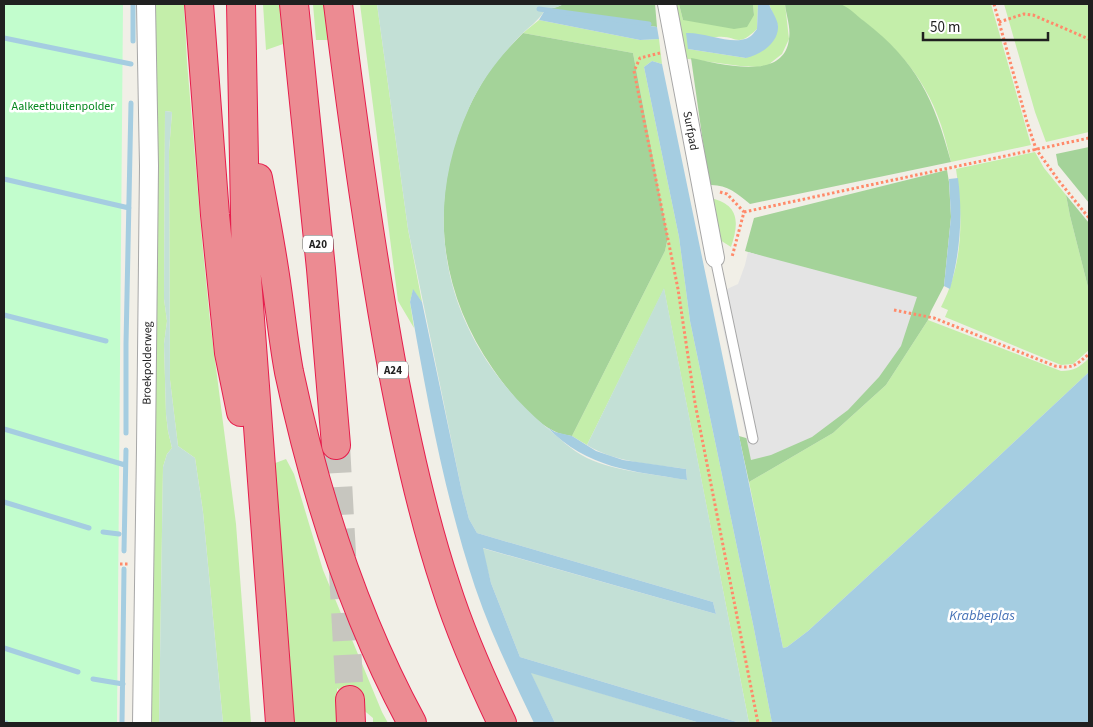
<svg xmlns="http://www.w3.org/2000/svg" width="1093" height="727" font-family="'Source Sans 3',sans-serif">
<rect width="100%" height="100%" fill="#f1efe7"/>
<path fill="#c4eeaa" d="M154,4H184L187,62L202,240L210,321L236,524L251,723H223L203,512L195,458L178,446L170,380L169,151L172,112L165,111L164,299L167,321L164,344L166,414L168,431L172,448L167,454L163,467L159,723H150Z
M263,4H284L286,43L266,50Z
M313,4H328L332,40H316Z
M360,4H377L408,229L422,302L413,290L410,302L414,328L398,301Z
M670,4H679L683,20L754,15L753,4H758L757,29C736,49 738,35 717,37C708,38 697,46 688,49L746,58L778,26L769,4H785L789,39L782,54L768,65L758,67L740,66L681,58Z
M840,4H991L1031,145L951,162C948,150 945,137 941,125C923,70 886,36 840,4Z
M1004,4H1089V132L1046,142L1035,112Z
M539,20L640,40L659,39L662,64L652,61L644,67L679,237L690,321L754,629L772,723H749L664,289L587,445L572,436L665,251L668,237L633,53L523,33Z
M1035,152L1044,168L1066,195L1070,216L1089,291V350L1073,364L1061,365L945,317L948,310L941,307C964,263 963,216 956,169Z
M711,198C740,205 739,223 731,247L720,240Z
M928,320L1061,371C1074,371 1080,367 1089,358V372L997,458L808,631L787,647L783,648L749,482L833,433L886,385Z
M286,459L294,474L323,570L382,712L388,723H373V718L337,688V723H290L270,465Z"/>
<path fill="#a4d399" d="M564,4H655L657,27L545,10L557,7Z
M679,4H753L754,15L747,27L734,29L683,20Z
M785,4C799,4 826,1 839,4C847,5 857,16 864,21C917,62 934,99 951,162L750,204C737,193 726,184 709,185L691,58C718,63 784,83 789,39C791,27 786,15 785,4Z
M523,33L633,53L668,237L665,251L572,436C566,435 559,434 554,431C531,421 507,389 493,369C429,277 427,168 488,73C497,58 511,46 523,33Z
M1089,147V203L1058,165L1056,154Z
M947,170L949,182L951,217L944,286L931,311L928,320L886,385L833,433L749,482L739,436L760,442L761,256L745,251L754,218Z
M1066,195L1089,223V291L1070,216Z"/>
<path fill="#c3e0d6" d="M377,4H564L557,7L545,10C537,23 528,27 519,37C498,59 481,81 469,108C416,225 449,344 545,426C558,437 571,450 587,458C617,472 654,474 687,480L686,469C653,464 616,463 587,445L664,288L749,723H737V722L520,657L491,583L482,548L716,614L713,602L477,533L469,519L462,492L408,229Z
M165,111L172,112L169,151L170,380L178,446L195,458L203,512L223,723H159L163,467L167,454L172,448L168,431L166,414L164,344L167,321L164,299Z
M530,672L700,723H555Z"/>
<path fill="#c2fdcd" d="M4,4H123L117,723H4Z"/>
<path fill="#e4e4e4" d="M748,252L917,297L901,346L879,377L848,410L812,437L771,455L751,460L716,294L738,284L745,265Z"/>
<path fill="#a5cde1" d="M758,4H769C771,10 778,20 778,26C779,43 760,55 746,58L688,49L686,33C704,32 729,44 745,39C750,38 754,33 757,29Z
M545,10L657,27L659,39L640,40L539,20Z
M652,61L662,64L783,648L787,647L808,631L997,458L1089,372V723H772L754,629L690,321L679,237L644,67Z
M958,178C963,216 960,253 950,289L944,286L951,217L949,179Z
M413,289L422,302L462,492L469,519L477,533L713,602L716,614L483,548L491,583L520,657L737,722V723H700L531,673L555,723H534C513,679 491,634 475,587C444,494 427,398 410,302Z
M547,427L555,432L572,436L596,451L623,460L686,469L687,480C632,471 588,469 547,427Z"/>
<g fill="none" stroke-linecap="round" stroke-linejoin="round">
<path stroke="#a5cde1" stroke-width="5" d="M133,4V41
M539,9L649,24
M4,38L131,64
M4,179L129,208
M4,315L106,341
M4,429L125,465
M126,433V344L131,103
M4,502L89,528
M103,532L119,534
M124,551L126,450
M4,648L78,672
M93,679L123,684
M4,723H6
M122,723L124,569"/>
<path stroke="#c7c6bf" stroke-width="28" stroke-dasharray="28 14" stroke-linecap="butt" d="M336,445L350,700"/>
<defs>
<path id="service" d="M715,258L753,439"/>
<g id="minor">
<path id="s1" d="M667,4L715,258"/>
<path id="s2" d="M142,723L146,449L149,166L146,4"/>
</g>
<path id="motorway" d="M199,4L215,215L229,353L241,412
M241,4L246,265L280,723
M294,4L321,269L336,445
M338,4C353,125 370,246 392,367C406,441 422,515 446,587C461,634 481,679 502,723
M258,178C265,215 272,252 277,289C281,317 284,345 289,372C315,494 353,614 412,723
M350,700L351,723"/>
</defs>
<use href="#service" stroke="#a7a7a7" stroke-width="11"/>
<use href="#minor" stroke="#a7a7a7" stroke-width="20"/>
<use href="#motorway" stroke="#e61d4c" stroke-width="30"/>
<path stroke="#ff8a6a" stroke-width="3" stroke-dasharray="2.5 2.5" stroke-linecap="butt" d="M994,4L1027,122L1036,149L1059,181L1089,218
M999,22L1024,14L1033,15L1089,39
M660,53L640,58L634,71L678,289L695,403L758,723
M720,192L727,194L744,212L732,257
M744,212L1089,138
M894,310L934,318L1055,366C1073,369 1076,365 1089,354
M120,564H129"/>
<use href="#service" stroke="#fff" stroke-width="9"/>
<use href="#minor" stroke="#fff" stroke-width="18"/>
<use href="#motorway" stroke="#ec8b92" stroke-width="28"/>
</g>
<g text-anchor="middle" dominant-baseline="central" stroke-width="5" stroke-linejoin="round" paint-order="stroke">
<g fill="#fff" stroke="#636363" stroke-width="1">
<rect x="303" y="235.5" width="30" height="17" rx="4"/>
<rect x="378" y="361.5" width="30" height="17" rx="4"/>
</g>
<g font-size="11" font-weight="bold" fill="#202020">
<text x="318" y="244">A20</text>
<text x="393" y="370">A24</text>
</g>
<g font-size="12" fill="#05881e" stroke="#fff">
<text x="63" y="106">Aalkeetbuitenpolder</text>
</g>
<g font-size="12" fill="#202020" stroke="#fff">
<text stroke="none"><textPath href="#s1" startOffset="129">Surfpad</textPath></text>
<text stroke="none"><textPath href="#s2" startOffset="360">Broekpolderweg</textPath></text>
</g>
<g font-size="14" font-style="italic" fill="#4672b7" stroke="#fff">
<text x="982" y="616">Krabbeplas</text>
</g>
</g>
<rect width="1093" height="727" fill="none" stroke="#202020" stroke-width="10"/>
<path d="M923 32v8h125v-8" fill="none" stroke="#202020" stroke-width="2.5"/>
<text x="930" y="32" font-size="15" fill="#202020" stroke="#ffffff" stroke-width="4" paint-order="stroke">50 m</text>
</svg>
